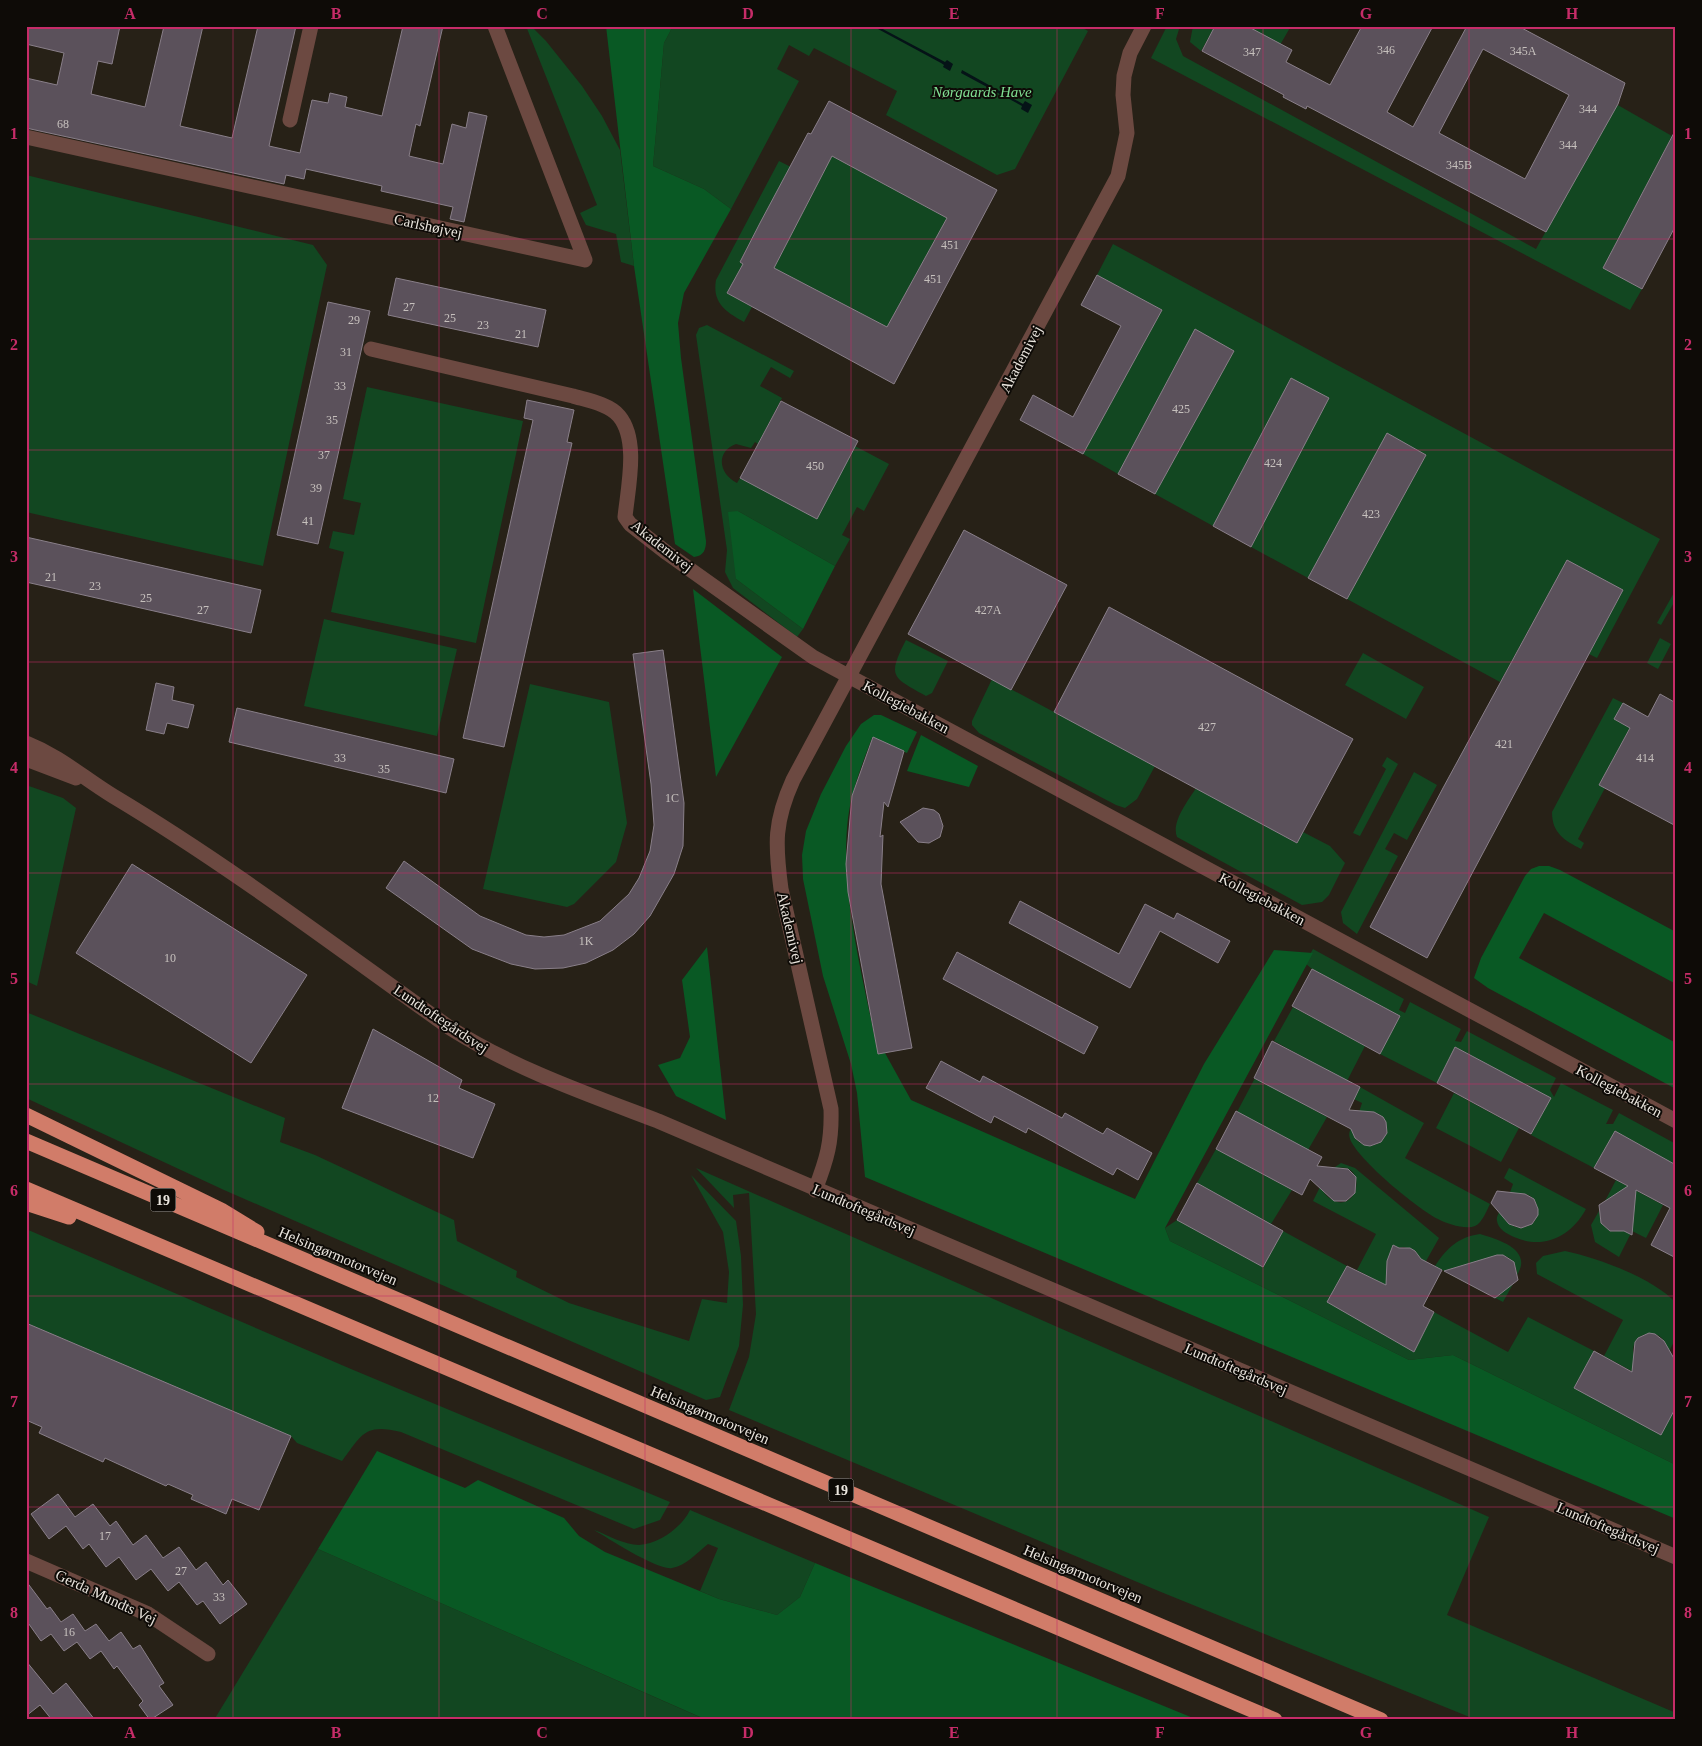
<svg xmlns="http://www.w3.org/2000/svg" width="1702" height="1746" font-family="'Times New Roman',serif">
<rect width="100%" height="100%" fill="#272117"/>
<path fill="#124721" d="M526,26H531L546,41L582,86L602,116L620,150L634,266L621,262L616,234L586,225L580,213L597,205Z
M673,26H1079L1088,31L1015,169L997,175L886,115L897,91L814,48L809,56L789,45L777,69L799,81L731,209L704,189L653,166L664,43Z
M1167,26H1180L1176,39L1183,56L1536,249L1616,104L1672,136L1603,268L1642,289L1630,310L1151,58Z
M1193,26H1215L1201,51L1190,42Z
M1246,26H1291L1280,45Z
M832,156L947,218L887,327L774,268Z
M779,161L793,168L745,251L740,262L743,264L727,293L752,307L744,322C726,312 712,303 716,280Z
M26,175L313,245L327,265L263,566L26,512Z
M1113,244L1660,539L1597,658L1589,654L1623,590L1567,560L1500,682L1347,599L1426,455L1388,434L1308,578L1251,547L1328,399L1291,378L1213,526L1155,494L1234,351L1195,330L1118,474L1083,454L1162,310L1097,275Z
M707,325L794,371L790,378L771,367L760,386L782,398L758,444L755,442L751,448L736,444C715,452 719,474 737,483L740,478L855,446L889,464L864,511L857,507L842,535L850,539L835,566L738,511L736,579L803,629L797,637L733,588L725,572L727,550L696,335L699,328Z
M367,387L523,421L476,643L331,612L344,552L329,548L333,531L354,535L361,503L343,499Z
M1676,589V599L1661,625L1657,623Z
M324,619L457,649L437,736L304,706Z
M1660,638L1671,644L1658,669L1647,663Z
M906,640L948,661L932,693L926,696C892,677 887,677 906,640Z
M1363,653L1424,687L1406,719L1345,685Z
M992,679L1155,766L1137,799L1125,808L1116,805L979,733L972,725V721Z
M530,684L609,702L627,823L616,862L574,904L567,907L483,889Z
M1613,698L1639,711L1599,785L1605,788L1578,839L1584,843L1581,849C1564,840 1552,833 1552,812Z
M1387,757L1398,764L1360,836L1353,833L1386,769L1382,766Z
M1414,772L1437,785L1407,840L1394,833L1385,849L1398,856L1357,934L1343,923L1341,912Z
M26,785L63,798L76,808L37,986L26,981Z
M1196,788L1297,843L1303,832L1330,846L1345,863L1329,895L1322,902L1302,905L1177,837C1171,822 1188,801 1196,788Z
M1313,949L1404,999L1399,1010L1405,1013L1410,1002L1461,1029L1455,1041L1461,1042L1467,1031L1556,1078L1550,1090L1554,1097L1561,1083L1613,1110L1606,1124H1613L1619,1113L1676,1144V1165L1615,1131L1594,1168L1531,1135L1550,1098L1455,1047L1437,1083L1380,1054L1400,1016L1312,969L1305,963Z
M1293,1007L1365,1046L1347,1081L1274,1041Z
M26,1012L285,1118L280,1142L315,1155L454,1220L457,1241L517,1271L516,1277L569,1303L689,1341L702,1299L727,1303L729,1272L723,1232L691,1175L736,1221L741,1256L743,1305L739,1346L720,1397L706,1400L224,1190L26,1098Z
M1255,1078L1327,1117L1308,1150L1237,1112Z
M1360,1087L1424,1123L1405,1158L1490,1204C1487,1210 1482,1223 1475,1226C1466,1230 1447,1224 1438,1219C1418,1209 1358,1160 1350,1139C1348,1133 1350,1130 1353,1125L1355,1138C1363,1147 1371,1148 1381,1142L1387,1127L1379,1114L1369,1111L1358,1115L1362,1103L1354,1099Z
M1454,1093L1519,1128L1501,1162L1436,1128Z
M1216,1149L1292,1190L1271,1224L1197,1183Z
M1341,1163L1355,1168L1439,1238L1421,1270L1422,1261L1415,1251L1404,1247L1398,1248L1406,1296L1357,1270L1376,1234L1313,1201L1322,1183C1322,1190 1324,1195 1331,1199C1359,1217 1370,1157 1332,1169Z
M696,1168L1489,1517L1447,1615L1676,1713V1720H1477L1161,1592L729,1410L749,1357L756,1314L749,1193L733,1195L734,1208Z
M1509,1168L1586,1209C1571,1237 1543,1250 1514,1237C1507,1234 1498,1229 1497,1221C1496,1216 1500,1211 1503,1207L1505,1220L1515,1227C1551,1233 1541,1178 1508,1198L1513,1184L1504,1178Z
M1616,1180L1663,1205L1646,1238L1632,1231L1619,1257L1595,1242L1591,1225L1599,1211L1601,1223L1610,1231C1623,1233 1633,1226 1634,1213L1605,1201Z
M1177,1220L1263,1267L1283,1231L1347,1266L1328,1301L1414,1351L1434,1312L1508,1352L1528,1317L1594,1351L1574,1388L1676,1407V1465L1453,1355L1409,1360L1170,1241L1165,1228Z
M26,1229L351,1369L670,1502L660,1520L634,1529L401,1432C365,1423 362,1434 342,1461L297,1443L291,1436L26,1323Z
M1480,1234C1500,1240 1533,1250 1517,1275C1516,1260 1507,1252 1492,1257L1503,1290L1513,1284L1503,1302L1435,1266C1447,1248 1458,1237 1480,1234Z
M1565,1251C1596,1257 1655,1279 1676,1303V1338L1667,1355C1667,1344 1665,1338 1655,1334C1648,1333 1641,1334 1637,1340C1625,1354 1643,1371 1652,1382L1604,1356L1623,1320L1537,1274L1536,1263L1543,1256Z
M690,1510L815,1563L800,1597L777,1615L719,1599L700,1591L718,1548L708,1544C697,1553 685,1566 672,1568C658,1571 608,1538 594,1530C608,1535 624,1545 639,1545C659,1544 682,1527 690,1510Z
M318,1549L702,1718L707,1720H214Z"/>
<path fill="#095924" d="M606,26H673L664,43L653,166L704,189L731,209L684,293L678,323L681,358L706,541C706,549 704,556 694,557L675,544L634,266Z
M738,511L835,566L803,629L736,579L728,512Z
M693,589L782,657L716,777Z
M874,715H881L917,732L907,753L872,738C862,764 852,790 848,818C839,892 864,980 878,1054L885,1053L911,1100L1135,1199L1204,1064L1274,950L1313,953L1165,1228L1170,1241L1409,1360L1453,1355L1676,1465V1519L865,1177L857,1093L851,1064L823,976L803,879L802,855L806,831L821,794L846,746L861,724Z
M921,735L978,766L969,787L907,771Z
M1539,866H1549L1560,870L1676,932V984L1544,913L1519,958L1676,1043V1089L1488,988L1474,978L1481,958L1525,876L1531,869Z
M707,947L726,1120L676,1096L658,1065L680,1058L690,1037L682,980Z
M377,1451L465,1488L478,1480L564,1518L579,1536L605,1552L719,1599L777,1615L800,1597L815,1563L1198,1720H707L318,1549Z"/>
<path fill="#051317" d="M879,27L945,62L947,60L953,64L950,71L943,67L944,65L941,63L878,29Z
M962,70L1023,104L1025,101L1032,105L1028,113L1021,109L1022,106L961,73Z"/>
<path fill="#5b515b" stroke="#897f89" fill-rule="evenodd" d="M26,26H120L112,64L98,61L91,94L145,107L164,26H203L180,126L232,138L258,26H296L269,146L300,153L312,100L328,103L330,93L347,97L345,107L382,116L403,26H443L420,126L416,124L409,156L443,164L452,124L466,128L469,112L487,116L464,222L450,219L453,207L381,191L382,186L306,169L304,179L286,175L284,184L26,128V78L57,85L64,53L26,44Z
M1215,26H1247L1292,50L1286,62L1330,85L1362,26H1433L1387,112L1413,127L1467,26H1518L1625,83L1618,104L1546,232L1307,106L1306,109L1283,97L1284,95L1202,51ZM1483,49L1569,95L1525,179L1439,133Z
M829,101L997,190L894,384L727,293L743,264L740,262L760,223L808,133L811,134ZM832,156L947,218L887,327L774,268Z
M1676,129V225L1642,289L1603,268Z
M1097,275L1162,310L1083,454L1020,420L1033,395L1073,417L1121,326L1081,305Z
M396,278L546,310L538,347L388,315Z
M328,302L370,311L318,544L277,535Z
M1195,329L1234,351L1155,494L1118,474Z
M1291,378L1329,398L1251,547L1213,526Z
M527,400L574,410L567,442L572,443L504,747L463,738L533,420L524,418Z
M781,401L858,441L817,519L740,478Z
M1387,433L1426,455L1347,599L1308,578Z
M964,530L1067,585L1011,690L908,634Z
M26,537L261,590L251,633L26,582Z
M1567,560L1623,590L1427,958L1370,927L1443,788Z
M1109,607L1353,739L1297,843L1054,712Z
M663,650L684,803L683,846L674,874L650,916L634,934L613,950L586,963L563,968L535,969L511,964L472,949L386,888L404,861L480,916L526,935L544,937L564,935L600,921L629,894L639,878L650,851L654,825L651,784L633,654Z
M156,683L174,687L172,700L194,705L188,728L167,723L164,734L146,730Z
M1660,694L1676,703V826L1599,785L1630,728L1614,719L1623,703L1648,717Z
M237,708L454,759L446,793L229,742Z
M873,737L904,751L888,807L884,802L880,837L883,835L881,884L912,1048L878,1054L848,892L846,864L852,796Z
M923,808L934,810L939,814L943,826L940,837L929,843L918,842L900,822Z
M132,864L307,975L251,1063L76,953Z
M1020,901L1119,954L1145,904L1174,919L1177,913L1230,941L1218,963L1160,931L1130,988L1009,923Z
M957,952L1098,1027L1084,1054L943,979Z
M1312,969L1400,1016L1380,1054L1292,1006Z
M373,1029L462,1080L459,1088L495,1104L473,1158L342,1108Z
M1272,1041L1360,1087L1349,1110L1374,1112L1383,1117L1386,1122L1387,1133L1381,1142L1370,1146L1364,1145L1355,1138L1351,1129L1254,1078Z
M1455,1047L1551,1098L1531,1134L1437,1083Z
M941,1061L980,1082L983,1076L1062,1118L1065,1113L1103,1134L1107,1128L1152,1153L1138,1180L1117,1168L1113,1175L1028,1128L1026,1133L994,1116L991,1123L926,1088Z
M1236,1111L1322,1157L1317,1166L1348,1169L1356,1177L1355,1193L1346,1201H1334L1310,1179L1302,1195L1216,1149Z
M1615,1131L1676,1165V1258L1651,1245L1670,1208L1636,1190L1632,1235L1624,1231H1610L1601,1223L1599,1205L1628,1186L1594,1168Z
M1197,1183L1283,1231L1263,1267L1177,1220Z
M1497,1191L1525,1194L1534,1199L1538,1209V1215L1532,1224L1521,1228L1509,1224L1491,1203Z
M1393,1245L1399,1248H1410L1415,1251L1421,1259L1442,1270L1423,1306L1434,1312L1414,1352L1327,1302L1347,1266L1386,1285L1387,1261Z
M1497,1255H1503L1514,1262L1518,1280L1495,1298L1444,1271Z
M26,1323L291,1436L259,1510L232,1499L226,1514L191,1499L193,1495L168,1484L166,1486L105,1458L103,1462L39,1433L42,1427L26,1420Z
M1649,1333L1655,1334L1664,1341L1676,1362V1407L1661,1435L1574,1388L1594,1351L1632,1372L1635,1342L1638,1338Z
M58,1494L75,1517L93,1504L110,1526L116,1521L133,1545L146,1535L163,1558L179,1547L196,1570L206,1562L223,1585L228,1580L247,1604L220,1624L203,1601L197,1605L179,1582L168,1591L151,1569L136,1580L119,1557L106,1567L89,1544L83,1549L66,1526L49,1539L31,1514Z
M26,1581L47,1609L50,1607L61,1622L73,1614L85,1631L96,1624L109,1641L121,1632L133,1649L140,1645L164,1683L159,1686L173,1705L150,1720L139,1705L143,1701L117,1666L114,1669L101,1651L90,1659L77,1642L64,1651L51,1634L41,1641L26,1620Z
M26,1661L53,1694L66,1683L95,1720H52L40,1705L26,1716Z"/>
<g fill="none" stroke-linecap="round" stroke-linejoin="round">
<path stroke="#6c4941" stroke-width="15" d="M290,120L311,26
M26,137L585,260L495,26
M371,349L573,396C586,400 609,404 619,416C639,440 628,487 625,517L630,524L667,553L813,657L1676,1121
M26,743C61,757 82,777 113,796C230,866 339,949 450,1028C515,1069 587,1094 658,1121L1676,1557
M26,759L76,778
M815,1190C827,1159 832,1142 831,1109L781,889C775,844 774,822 793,780L1118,176L1127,133L1123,95L1124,76L1130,53L1144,26
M26,1561L148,1614L208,1654"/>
<path stroke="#d17c69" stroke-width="15" d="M26,1115L221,1210L257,1232
M26,1141L1381,1720
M26,1189L1275,1720
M26,1203L69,1217"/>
</g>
<path fill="none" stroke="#c62c68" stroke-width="1" stroke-opacity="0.55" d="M233,26V1720M439,26V1720M645,26V1720M851,26V1720M1057,26V1720M1263,26V1720M1469,26V1720M26,239H1676M26,450H1676M26,662H1676M26,873H1676M26,1084H1676M26,1296H1676M26,1507H1676"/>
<g text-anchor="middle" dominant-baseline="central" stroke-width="4" stroke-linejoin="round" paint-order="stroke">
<g font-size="12" fill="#c6c0bd">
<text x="1386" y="50">346</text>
<text x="1523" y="51">345A</text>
<text x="1252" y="52">347</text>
<text x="1588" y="109">344</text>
<text x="63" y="124">68</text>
<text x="1568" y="145">344</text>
<text x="1459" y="165">345B</text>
<text x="950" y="245">451</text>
<text x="933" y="279">451</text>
<text x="409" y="307">27</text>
<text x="450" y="318">25</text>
<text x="354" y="320">29</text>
<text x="483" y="325">23</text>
<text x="521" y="334">21</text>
<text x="346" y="352">31</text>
<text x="340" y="386">33</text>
<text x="1181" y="409">425</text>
<text x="332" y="420">35</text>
<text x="324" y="455">37</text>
<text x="1273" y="463">424</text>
<text x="815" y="466">450</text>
<text x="316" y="488">39</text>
<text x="1371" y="514">423</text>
<text x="308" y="521">41</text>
<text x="51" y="577">21</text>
<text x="95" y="586">23</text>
<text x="146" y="598">25</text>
<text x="203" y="610">27</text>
<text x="988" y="610">427A</text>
<text x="1207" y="727">427</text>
<text x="1504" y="744">421</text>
<text x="340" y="758">33</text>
<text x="1645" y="758">414</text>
<text x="384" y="769">35</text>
<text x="672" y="798">1C</text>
<text x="586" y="941">1K</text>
<text x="170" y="958">10</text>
<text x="433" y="1098">12</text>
<text x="105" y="1536">17</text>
<text x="181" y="1571">27</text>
<text x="219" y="1597">33</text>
<text x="69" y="1632">16</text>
</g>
<g fill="#0e0b07" stroke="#a8a49e" stroke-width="1">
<rect x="150.5" y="1188.5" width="25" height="23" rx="4"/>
<rect x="828.5" y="1478.5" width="25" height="23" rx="4"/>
</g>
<g font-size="14" font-weight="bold" fill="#eae5de">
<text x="163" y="1200">19</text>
<text x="841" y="1490">19</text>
</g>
<g font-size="15" font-style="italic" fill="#81e093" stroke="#0e0b07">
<text x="982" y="92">Nørgaards Have</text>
</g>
<g font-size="15" fill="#eae5de" stroke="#0e0b07">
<text transform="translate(428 226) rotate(12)">Carlshøjvej</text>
<text transform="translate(1021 359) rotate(-62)">Akademivej</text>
<text transform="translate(662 546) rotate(38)">Akademivej</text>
<text transform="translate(906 707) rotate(28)">Kollegiebakken</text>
<text transform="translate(1262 899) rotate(28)">Kollegiebakken</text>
<text transform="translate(790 928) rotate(77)">Akademivej</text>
<text transform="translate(441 1019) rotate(34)">Lundtoftegårdsvej</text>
<text transform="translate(1619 1091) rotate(28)">Kollegiebakken</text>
<text transform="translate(864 1210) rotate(23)">Lundtoftegårdsvej</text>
<text transform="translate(338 1256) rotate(23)">Helsingørmotorvejen</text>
<text transform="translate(1236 1369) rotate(23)">Lundtoftegårdsvej</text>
<text transform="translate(710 1415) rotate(23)">Helsingørmotorvejen</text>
<text transform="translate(1608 1528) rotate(23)">Lundtoftegårdsvej</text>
<text transform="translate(1083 1574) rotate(23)">Helsingørmotorvejen</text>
<text transform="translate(106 1597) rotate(25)">Gerda Mundts Vej</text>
</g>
</g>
<rect width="1702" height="1746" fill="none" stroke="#0e0b07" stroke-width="55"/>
<rect x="28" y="28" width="1646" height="1690" fill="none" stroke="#c62c68" stroke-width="2"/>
<g font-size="16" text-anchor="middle" font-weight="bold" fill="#c62c68">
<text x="130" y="19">A</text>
<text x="336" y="19">B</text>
<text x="542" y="19">C</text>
<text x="748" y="19">D</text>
<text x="954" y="19">E</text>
<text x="1160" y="19">F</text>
<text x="1366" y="19">G</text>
<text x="1572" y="19">H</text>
<text x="14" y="139">1</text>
<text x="1688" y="139">1</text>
<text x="14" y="350">2</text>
<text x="1688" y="350">2</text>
<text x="14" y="562">3</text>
<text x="1688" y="562">3</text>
<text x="14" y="773">4</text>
<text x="1688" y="773">4</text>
<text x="14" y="984">5</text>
<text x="1688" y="984">5</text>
<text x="14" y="1196">6</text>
<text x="1688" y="1196">6</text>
<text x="14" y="1407">7</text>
<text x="1688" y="1407">7</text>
<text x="14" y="1618">8</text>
<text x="1688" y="1618">8</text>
<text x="130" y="1738">A</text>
<text x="336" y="1738">B</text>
<text x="542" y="1738">C</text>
<text x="748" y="1738">D</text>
<text x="954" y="1738">E</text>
<text x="1160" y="1738">F</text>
<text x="1366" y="1738">G</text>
<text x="1572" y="1738">H</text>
</g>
</svg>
